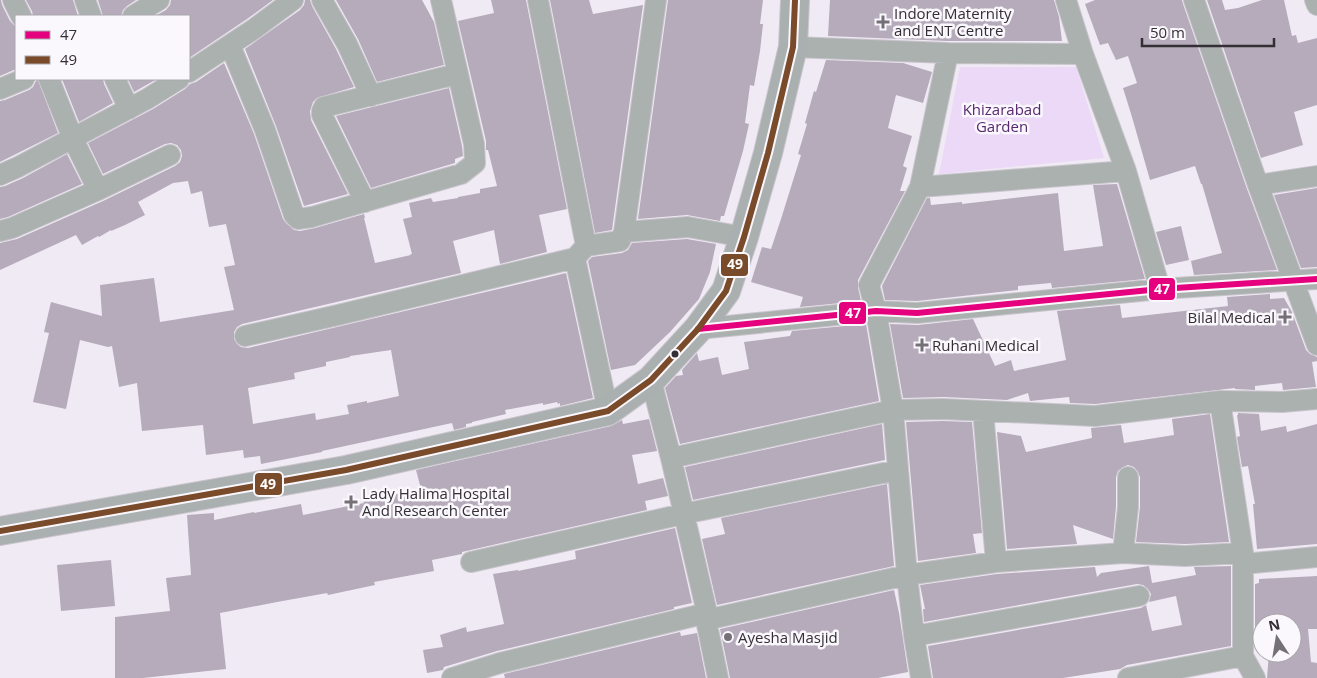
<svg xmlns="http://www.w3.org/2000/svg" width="1317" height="678" font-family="'Open Sans',sans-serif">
<rect width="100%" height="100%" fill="#f0eaf4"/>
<path fill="#ebd9f7" d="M960,67H1076L1104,158L939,174Z"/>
<path fill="#b5abba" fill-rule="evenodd" d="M0,0H1L2,5L10,21L16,27V69L0,76Z
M26,0H73L78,16H33L32,11Z
M98,0H136L127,6L123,10L121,16H103Z
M171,0H273L247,19L189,58V16H155L166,10L170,5Z
M305,0H310L312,6L336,49L354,87L317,98L313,102L310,111L311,120L348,194L304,206L276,126L245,49L300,10L304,5Z
M336,0H422L434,22L444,65L377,82L358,39Z
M491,0H526L567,209L539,215L547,252L500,264L494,230L453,241L461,273L242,324L237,327L234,332V339L237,344L241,347L248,348L566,273L593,398L560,406V403L558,404L557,402L543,405V403L505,410L506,414L472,422V423L466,424V427L454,430L452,423L322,451V452L261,464L260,456L244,458L243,450L206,455L203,425L142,431L137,383L119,387L112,346L108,347L80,340L66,409L33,402L49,333L44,332L51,302L102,316L100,285L154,278L160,322L234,310L224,267L235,265L226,224L209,227L202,191L191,194L188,181L173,183L138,202L145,215L125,225L111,231V230L99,237L98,236L82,245L76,235L0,270V243L17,239L103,201L175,166L180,162L182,156L181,150L177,145L171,143L165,144L103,174L88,143L153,109L185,89L190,84L196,82L224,63L254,134L283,219L286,223L294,230L300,231L315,228L364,214L365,218H364L375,263L411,255L410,254H412L403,219L412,217L409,203L431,198L433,202L458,198V197L480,193V189L497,186L488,150H486V141L458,21L494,13ZM391,350L399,396L367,403V401L347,405L349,414L316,420L315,413L253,424L248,388L295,379L294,373L326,366V362L350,357V356Z
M550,0H589L593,14L643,5L612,230L595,233Z
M668,0H763L760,24H763L760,51L754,86L750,85L745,123L749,124L743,151L724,216H721L720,221L687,215L638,219Z
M830,0H1054L1059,17L1062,41H948L828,36Z
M1095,0H1182L1183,4L1247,189L1277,270L1194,275L1191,261L1222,253L1202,184H1201L1195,166L1150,180L1132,117L1123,88L1137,83L1128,56L1116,60L1108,43L1100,45L1085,4Z
M1207,0H1222L1225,10L1238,8L1262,0H1284L1292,36L1296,35L1298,43L1317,38V105L1294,112L1303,145L1261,158Z
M826,60L903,63L932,72L923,103L896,95L888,128L912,136L903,166L907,168L900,191H905L858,280V288L861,301L800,307L803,297L751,282L762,247L771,249L781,219L801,155L798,154L807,124L805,123L814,91L816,92Z
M62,79H103L104,84L113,103L79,122Z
M128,79H157L134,92Z
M38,80L58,133L0,162V101L5,100L29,90L33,87L36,81Z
M449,88L462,146L463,156L455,159V163L371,188L336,116Z
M67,154L82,184L8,217L0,219V187L5,186L23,178Z
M1117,184L1145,279L1052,288L1051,283L1018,286V290L917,301L885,300L882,286L927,198H930L931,205L962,202V204L1058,193L1064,251L1103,246L1093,185Z
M1317,188V267L1301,268L1274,195Z
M1181,226L1189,260L1166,265L1156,232Z
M687,239L716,244L710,272L699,299L670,332L635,365L611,370L588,261L592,257L622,253L628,250L632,243Z
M1270,294V299L1284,298L1292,312L1306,350L1310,354L1317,357V361L1312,362L1316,387L1283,390L1282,383L1255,386V390L1235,389V388L1095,404L1070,403L1069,397L1030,401L1028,393L1007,400L944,397L903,398L890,324L918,325L973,319L995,366L1011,360L1014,371L1066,360L1057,311L1120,305L1122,318L1228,306L1227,297Z
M866,324L879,401L680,444L665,388L676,376L683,375L682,370L697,353L699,361L718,357L722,375L749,369L744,342L790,336L792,331Z
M1238,413L1259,414L1261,431L1286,426L1287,432L1317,424V544L1257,549L1253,504H1255L1248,466L1242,467L1237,437L1240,436L1237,415H1238Z
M1210,414L1229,542L1185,544L1136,542L1140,507V477L1138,472L1134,467L1128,465L1123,467L1118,471L1116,477V506L1113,539L1073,525L1077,544L1007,549L997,432L1021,436L1026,452L1092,438L1091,428L1121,425L1124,443L1174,435L1172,419Z
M649,419L657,451L632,455L638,484L663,478L668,496L645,501L647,510L462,552V554L432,560L434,571L374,582L375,585L328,595L327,593L277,602L220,613L226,669L143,678H115V617L170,611L166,578L191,575L187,515L214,513V520L254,512V513L301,504L303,515L364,503L363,501L421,489L416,470L611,426L622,420L623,424Z
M943,421L972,422L982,533L973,534L976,553L918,561L906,422Z
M882,424L885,460L693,500L685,467Z
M887,484L894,566L717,605L702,539L725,534L721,518Z
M675,528L692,603L674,607V609L497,651L444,667L443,670L427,673L423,650L443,647L440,635L466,627L467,632L504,624L493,574L518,570V571L576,559L575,551Z
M111,560L115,606L61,611L57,565Z
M1149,566L1152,583L1196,575L1194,567L1231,566V646L1127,665L1120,669L1063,678H933L928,646L1141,608L1146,605L1152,631L1182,625L1176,596L1149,602L1151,594L1148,589L1143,585L1137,584L924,622L923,609H925L920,585L997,574L1095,567L1097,577L1101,573Z
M1317,576V629H1308L1311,662L1317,663V678H1267L1269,653H1292V623H1262V646L1255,647V584L1259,583V579Z
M894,590L899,613L908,672L878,678H730L720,629Z
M680,632L681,636L697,633L706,678H505L504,674Z"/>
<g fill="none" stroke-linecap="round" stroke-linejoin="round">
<defs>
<path id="minor" d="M13,0L21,16
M85,0L91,16
M322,0L347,44L371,96
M1066,0L1083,54
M1194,0L1258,185L1317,345
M1315,0L1317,5
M133,16L159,0
M230,45L265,130L294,215L298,219L312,217L461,174L475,163L474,144L441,0
M793,47L948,53L1083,54L1126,171L920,187L869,285L876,311L893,410L907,575L914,636L921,678
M189,72L254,29L293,0
M49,79L73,139L98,190
M115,79L129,109
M0,89L24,79
M1126,171L1160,289
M0,175L18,167L147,99L179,79
M1258,185L1317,176
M920,187L948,53
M365,202L322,115V111L324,107L457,74
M0,231L12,228L98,190L170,155
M624,232L656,0
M586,246L620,241L624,232L688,227L744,237
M575,258L608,411
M698,329L876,311L917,313L1160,289L1317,279
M245,336L338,315L575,258L586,246L538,0
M651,380L671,458L707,613L706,620L718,678
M1220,401L1243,553V656L1255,678
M983,411L996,562
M671,458L893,410L943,409L1095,416L1220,401L1282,402L1317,399
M1123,553L1128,507V477
M471,562L683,514L898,470
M1243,564L1317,557
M706,620L907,575L996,562L1123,553L1185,556L1243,553
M914,636L1139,596
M452,678L500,663L707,613
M1128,678L1243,656"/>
<path id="secondary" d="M0,531L346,470L608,411L651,380L698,329L726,291L744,237L768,153L793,47L795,0"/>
</defs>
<use href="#minor" stroke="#cac5cd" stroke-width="22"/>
<use href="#secondary" stroke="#cac5cd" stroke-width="30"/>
<use href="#minor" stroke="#aab1af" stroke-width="20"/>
<use href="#secondary" stroke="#aaafaf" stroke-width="28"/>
<defs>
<path id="bus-1" d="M698,329L876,311L917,313L1160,289L1317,279"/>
<path id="bus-2" d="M0,531L346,470L608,411L651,380L698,329L726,291L744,237L768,153L793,47L795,0"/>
</defs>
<use href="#bus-1" stroke="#faf7fd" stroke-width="10"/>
<use href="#bus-2" stroke="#faf7fd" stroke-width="10"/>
<use href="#bus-1" stroke="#e5007d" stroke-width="6"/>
<use href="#bus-2" stroke="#7a4b2a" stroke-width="6"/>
</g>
<g fill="#757078" stroke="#faf7fd" stroke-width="2">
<path d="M880.5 14.5h5v5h5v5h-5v5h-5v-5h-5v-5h5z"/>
<path d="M1282.5 309.5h5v5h5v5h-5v5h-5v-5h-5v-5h5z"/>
<path d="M919.5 337.5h5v5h5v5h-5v5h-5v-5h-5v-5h5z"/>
<path d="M348.5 494.5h5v5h5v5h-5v5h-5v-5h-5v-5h5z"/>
<circle cx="728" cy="637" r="5"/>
</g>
<circle fill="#332f35" stroke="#faf7fd" stroke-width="2" cx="675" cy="354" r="4.5"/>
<g text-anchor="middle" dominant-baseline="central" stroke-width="5" stroke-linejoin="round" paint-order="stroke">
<g font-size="15" fill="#332f35" stroke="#faf7fd" text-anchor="start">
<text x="894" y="13">Indore Maternity<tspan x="894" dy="17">and ENT Centre</tspan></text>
<text x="1275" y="317" text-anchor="end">Bilal Medical</text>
<text x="932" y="345">Ruhani Medical</text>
<text x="362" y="493">Lady Halima Hospital<tspan x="362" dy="17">And Research Center</tspan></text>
<text x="738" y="637">Ayesha Masjid</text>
</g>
<g font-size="15" fill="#57296e" stroke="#faf7fd">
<text x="1002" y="109">Khizarabad<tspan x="1002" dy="17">Garden</tspan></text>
</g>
</g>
<g stroke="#faf7fd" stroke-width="2">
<rect x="720" y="253" width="29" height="24" rx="5" fill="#7a4b2a"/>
<rect x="1148" y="277" width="28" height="24" rx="5" fill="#e5007d"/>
<rect x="838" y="301" width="29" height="24" rx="5" fill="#e5007d"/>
<rect x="254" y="472" width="29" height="24" rx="5" fill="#7a4b2a"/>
</g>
<g font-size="14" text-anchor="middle" font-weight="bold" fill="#fff">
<text x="735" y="269">49</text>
<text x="1162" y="294">47</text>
<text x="853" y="318">47</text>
<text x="268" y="489">49</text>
</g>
<rect x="15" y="15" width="175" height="65" fill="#faf7fd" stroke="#aaa7ad"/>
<rect x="25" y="31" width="25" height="8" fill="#e5007d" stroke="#aaa7ad"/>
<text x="60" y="40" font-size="15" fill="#332f35">47</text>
<rect x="25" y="56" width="25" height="8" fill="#7a4b2a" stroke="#aaa7ad"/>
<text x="60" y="65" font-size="15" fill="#332f35">49</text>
<g transform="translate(1277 638) rotate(348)"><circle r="24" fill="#faf7fd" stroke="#aaa7ad"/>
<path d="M0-4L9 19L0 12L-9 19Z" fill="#757078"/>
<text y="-8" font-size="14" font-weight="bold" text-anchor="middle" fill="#332f35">N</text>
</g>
<path d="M1142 38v8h132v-8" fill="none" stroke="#332f35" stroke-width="2.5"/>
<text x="1150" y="38" font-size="15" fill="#332f35" stroke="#faf7fd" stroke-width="4" paint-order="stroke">50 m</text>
</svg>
